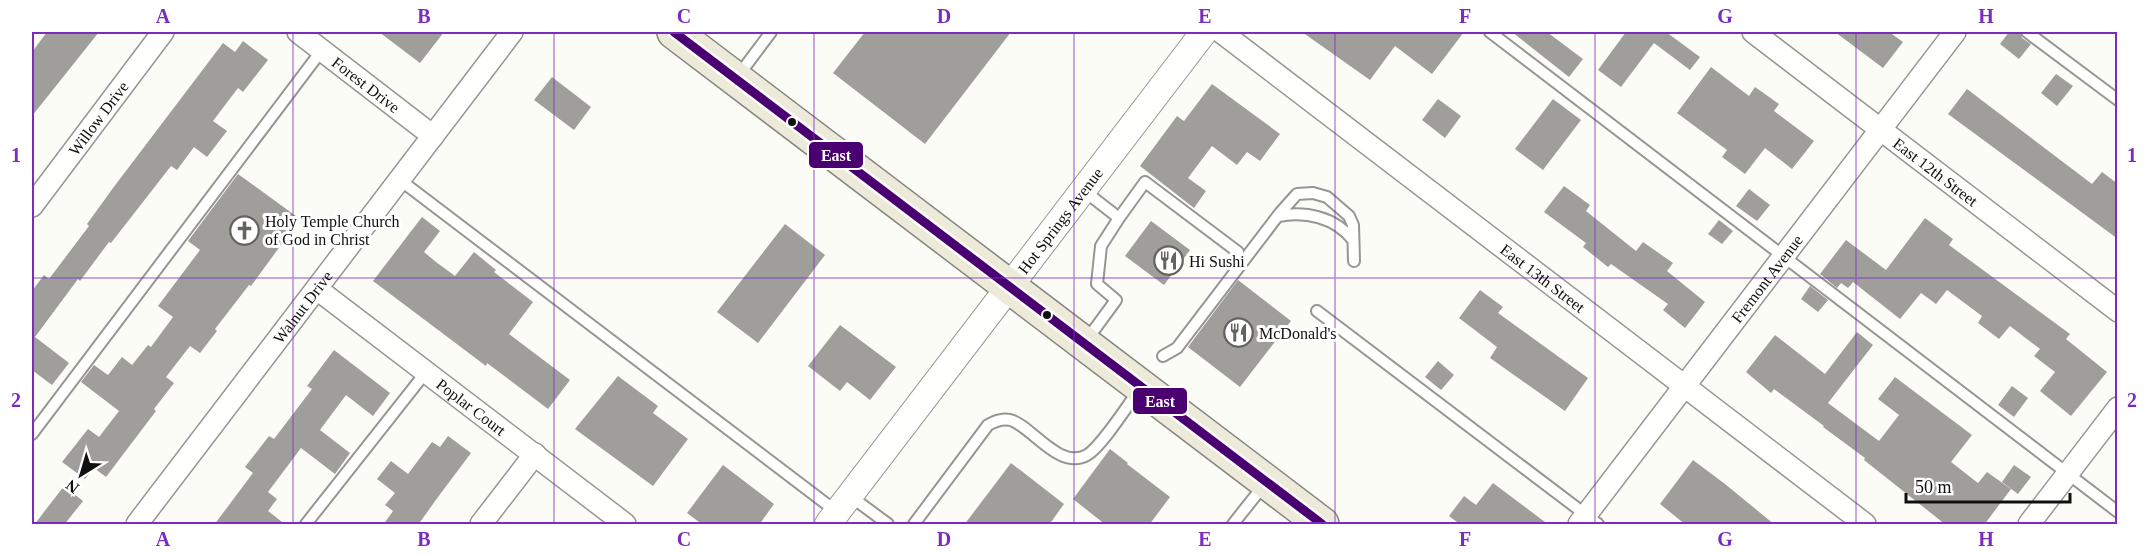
<svg xmlns="http://www.w3.org/2000/svg" width="2149" height="556" font-family="'Times New Roman',serif">
<rect width="100%" height="100%" fill="#fcfcf6"/>
<path fill="#a09e9b" d="M47,32H99L32,116V52Z
M379,32H444L420,63Z
M865,32H1011L925,144L833,73Z
M1302,32H1464L1432,74L1395,46L1370,80Z
M1512,32H1547L1583,59L1569,77Z
M1626,32H1666L1700,57L1690,70L1654,43L1621,87L1598,70Z
M1835,32H1889L1903,42L1883,68Z
M2009,32H2020L2022,38L2031,44L2019,59L2000,44Z
M243,41L268,60L243,92L238,88L213,121L227,131L207,157L194,147L177,170L171,166L111,243L109,242L80,281L78,279L35,337L69,363L52,385L32,370V291L44,275L49,279L89,226L87,224L113,188L223,43L235,52Z
M1711,67L1749,96L1755,87L1779,104L1774,111L1814,141L1792,169L1765,148L1745,174L1722,157L1727,150L1677,113Z
M2056,74L2073,86L2057,106L2041,93Z
M552,77L591,107L574,130L534,100Z
M1212,84L1280,134L1260,161L1247,152L1237,165L1212,146L1188,178L1206,191L1194,208L1140,166L1177,116L1184,121Z
M1967,89L2092,184L2102,172L2118,184V239L1948,114Z
M1438,99L1461,116L1445,138L1422,120Z
M1553,99L1581,120L1543,170L1515,149Z
M238,174L300,219L251,286L249,285L215,329L217,331L200,353L190,346L166,377L174,383L154,409L156,411L106,477L94,468L85,479L62,462L88,429L99,437L119,411L81,382L94,365L108,375L122,357L132,365L148,345L151,347L173,317L158,306L200,250L188,241Z
M1564,186L1590,205L1586,211L1636,251L1643,242L1673,263L1667,271L1705,302L1685,328L1663,310L1668,304L1611,264L1608,267L1583,247L1586,243L1544,212Z
M1749,189L1770,205L1757,221L1736,206Z
M422,217L440,231L424,252L436,262L455,276L474,252L496,270L494,272L533,302L509,334L570,380L548,409L487,363L486,366L373,281Z
M1925,218L1953,239L1949,245L2070,334L2066,339L2107,372L2071,416L2040,391L2055,372L2034,356L2040,349L2010,326L1999,339L1978,323L1982,316L1947,290L1936,304L1921,293L1900,319L1853,282L1848,288L1841,283L1837,288L1820,274L1846,240L1886,270Z
M1719,220L1733,231L1722,244L1708,234Z
M1151,221L1190,250L1164,285L1125,256Z
M785,224L825,255L758,343L717,312Z
M1238,280L1291,321L1240,387L1188,347Z
M1810,286L1828,300L1818,312L1801,299Z
M1480,290L1503,307L1498,313L1588,378L1565,411L1490,358L1497,347L1459,318Z
M840,325L896,367L870,400L847,382L840,391L808,366Z
M1857,332L1873,345L1828,403L1879,441L1899,415L1878,399L1895,377L1972,435L1951,462L1978,483L1987,472L2011,489L1984,525H1946L1864,460L1865,458L1823,427L1824,426L1774,389L1771,393L1746,372L1775,335L1825,374Z
M334,350L390,393L373,416L346,395L320,430L350,453L335,474L301,448L268,492L277,499L268,511L286,525H214L253,473L245,467L269,436L274,439L312,389L307,386Z
M1438,361L1454,375L1441,390L1425,377Z
M618,376L658,406L653,413L688,439L653,486L575,429Z
M2012,386L2028,398L2014,417L1998,405Z
M448,436L471,453L438,497L418,525H383L393,511L385,505L395,493L377,479L391,461L408,474L432,442L440,447Z
M1110,449L1128,463L1127,464L1170,497L1149,525H1106L1073,499Z
M1693,460L1725,484L1775,525H1686L1660,504Z
M1011,463L1064,504L1049,525H964Z
M723,465L774,504L759,525H703L687,513Z
M2014,465L2031,477L2018,494L2002,482Z
M1493,483L1549,525H1461L1449,516L1464,496L1476,505Z
M64,486L83,501L64,525H34Z"/>
<g fill="none" stroke-linecap="round" stroke-linejoin="round">
<defs>
<path id="service" d="M1490,32L2118,512
M2027,32L2118,100
M738,76L771,32
M400,180L837,512
M1083,190L1119,218L1145,182L1238,252
M1278,216C1306,211 1335,217 1353,240
M1317,311L1598,524
M1086,341L1116,300L1097,284L1101,246L1119,218
M1163,356L1177,348L1280,213L1297,194L1313,193L1327,197L1349,216L1353,225L1354,261
M32,434L322,50
M850,496L888,524
M306,524L426,372
M914,524L988,425C995,421 1002,418 1010,420C1031,425 1059,471 1087,455C1102,446 1127,406 1139,390
M1233,524L1264,485"/>
<g id="minor">
<path id="s1" d="M298,32L433,136"/>
<path id="s2" d="M1221,32L1865,524"/>
<path id="s3" d="M1753,32L2118,311"/>
<path id="s4" d="M32,206L163,32"/>
<path id="s5" d="M317,289L625,524"/>
<path id="s6" d="M137,524L512,32"/>
<path d="M481,524L535,454"/>
<path id="s7" d="M1579,524L1955,32"/>
<path d="M2029,524L2118,408"/>
</g>
<g id="tertiary">
<path id="s8" d="M828,524L1204,32"/>
</g>
<path id="primary" d="M674,32L1322,524"/>
</defs>
<use href="#service" stroke="#969694" stroke-width="14"/>
<use href="#minor" stroke="#969694" stroke-width="24"/>
<use href="#tertiary" stroke="#969694" stroke-width="28"/>
<use href="#primary" stroke="#848481" stroke-width="36"/>
<use href="#service" stroke="#fffffe" stroke-width="10"/>
<use href="#minor" stroke="#fffffe" stroke-width="21"/>
<use href="#tertiary" stroke="#fffffe" stroke-width="26"/>
<use href="#primary" stroke="#eeeada" stroke-width="33"/>
<defs>
<path id="bus-1" d="M674,32L1322,524"/>
</defs>
<use href="#bus-1" stroke="#fff" stroke-width="14"/>
<use href="#bus-1" stroke="#4b0072" stroke-width="9"/>
</g>
<path fill="none" stroke="#7b2cbf" stroke-width="1.5" stroke-opacity="0.55" d="M293,32V524M554,32V524M814,32V524M1074,32V524M1335,32V524M1595,32V524M1856,32V524M32,278H2118"/>
<defs>
<symbol id="church-ring" viewBox="-11 -11 22 22"><circle r="9.5" fill="#fff" stroke="#636360" stroke-width="1.5"/><path d="M-1.2-6h2.4v3.5h3.3v2.4h-3.3V6h-2.4V-.1h-3.3v-2.4h3.3Z" fill="#636360"/></symbol>
<symbol id="restaurant-ring" viewBox="-11 -11 22 22"><circle r="9.5" fill="#fff" stroke="#636360" stroke-width="1.5"/><path d="M-5-6h1v4h1v-4h1v4h1v-4h1v5L-1.5 .5V6h-2V.5L-5-1ZM5-6V6H3V1.5H1.5Q1.5-4 5-6Z" fill="#636360"/></symbol>
</defs>
<g fill-rule="evenodd">
<use href="#church-ring" x="228" y="214" width="33" height="33"/>
<use href="#restaurant-ring" x="1152" y="244" width="33" height="33"/>
<use href="#restaurant-ring" x="1222" y="316" width="33" height="33"/>
</g>
<g fill="#101010" stroke="#fff" stroke-width="2">
<circle cx="792" cy="122" r="5"/>
<circle cx="1047" cy="315" r="5"/>
</g>
<g text-anchor="middle" dominant-baseline="central" stroke-width="6" stroke-linejoin="round" paint-order="stroke">
<g font-size="16" fill="#101010" stroke="#fff">
<text stroke="none"><textPath href="#s1" startOffset="86">Forest Drive</textPath></text>
<text stroke="none"><textPath href="#s4" startOffset="110">Willow Drive</textPath></text>
<text stroke="none"><textPath href="#s3" startOffset="230">East 12th Street</textPath></text>
<text stroke="none"><textPath href="#s8" startOffset="382">Hot Springs Avenue</textPath></text>
<text stroke="none"><textPath href="#s2" startOffset="405">East 13th Street</textPath></text>
<text stroke="none"><textPath href="#s7" startOffset="309">Fremont Avenue</textPath></text>
<text stroke="none"><textPath href="#s6" startOffset="273">Walnut Drive</textPath></text>
<text stroke="none"><textPath href="#s5" startOffset="194">Poplar Court</textPath></text>
</g>
<g font-size="16" fill="#101010" stroke="#fff" text-anchor="start">
<text x="265" y="221">Holy Temple Church<tspan x="265" dy="18">of God in Christ</tspan></text>
<text x="1189" y="261">Hi Sushi</text>
<text x="1259" y="333">McDonald's</text>
</g>
</g>
<g stroke="#fff" stroke-width="2">
<rect x="808" y="141" width="56" height="28" rx="6" fill="#4b0072"/>
<rect x="1132" y="387" width="56" height="28" rx="6" fill="#4b0072"/>
</g>
<g font-size="16" text-anchor="middle" font-weight="bold" fill="#fff">
<text x="836" y="161">East</text>
<text x="1160" y="407">East</text>
</g>
<rect width="2149" height="556" fill="none" stroke="#ffffff" stroke-width="66"/>
<g transform="translate(81 475) rotate(217)" stroke="#ffffff" stroke-width="4.5" paint-order="stroke">
<path d="M0-4.5L10 22L0 15L-10 22Z" fill="#101010"/>
<text y="-9" font-size="16" font-weight="bold" text-anchor="middle" fill="#101010">N</text>
</g>
<path d="M1906 493v9h164v-9" fill="none" stroke="#101010" stroke-width="3"/>
<text x="1915" y="493" font-size="18" fill="#101010" stroke="#ffffff" stroke-width="4.5" paint-order="stroke">50 m</text>
<rect x="33" y="33" width="2083" height="490" fill="none" stroke="#7b2cbf" stroke-width="2"/>
<g font-size="20" text-anchor="middle" font-weight="bold" fill="#7b2cbf">
<text x="163" y="23">A</text>
<text x="424" y="23">B</text>
<text x="684" y="23">C</text>
<text x="944" y="23">D</text>
<text x="1205" y="23">E</text>
<text x="1465" y="23">F</text>
<text x="1725" y="23">G</text>
<text x="1986" y="23">H</text>
<text x="16" y="162">1</text>
<text x="2132" y="162">1</text>
<text x="16" y="407">2</text>
<text x="2132" y="407">2</text>
<text x="163" y="546">A</text>
<text x="424" y="546">B</text>
<text x="684" y="546">C</text>
<text x="944" y="546">D</text>
<text x="1205" y="546">E</text>
<text x="1465" y="546">F</text>
<text x="1725" y="546">G</text>
<text x="1986" y="546">H</text>
</g>
</svg>
